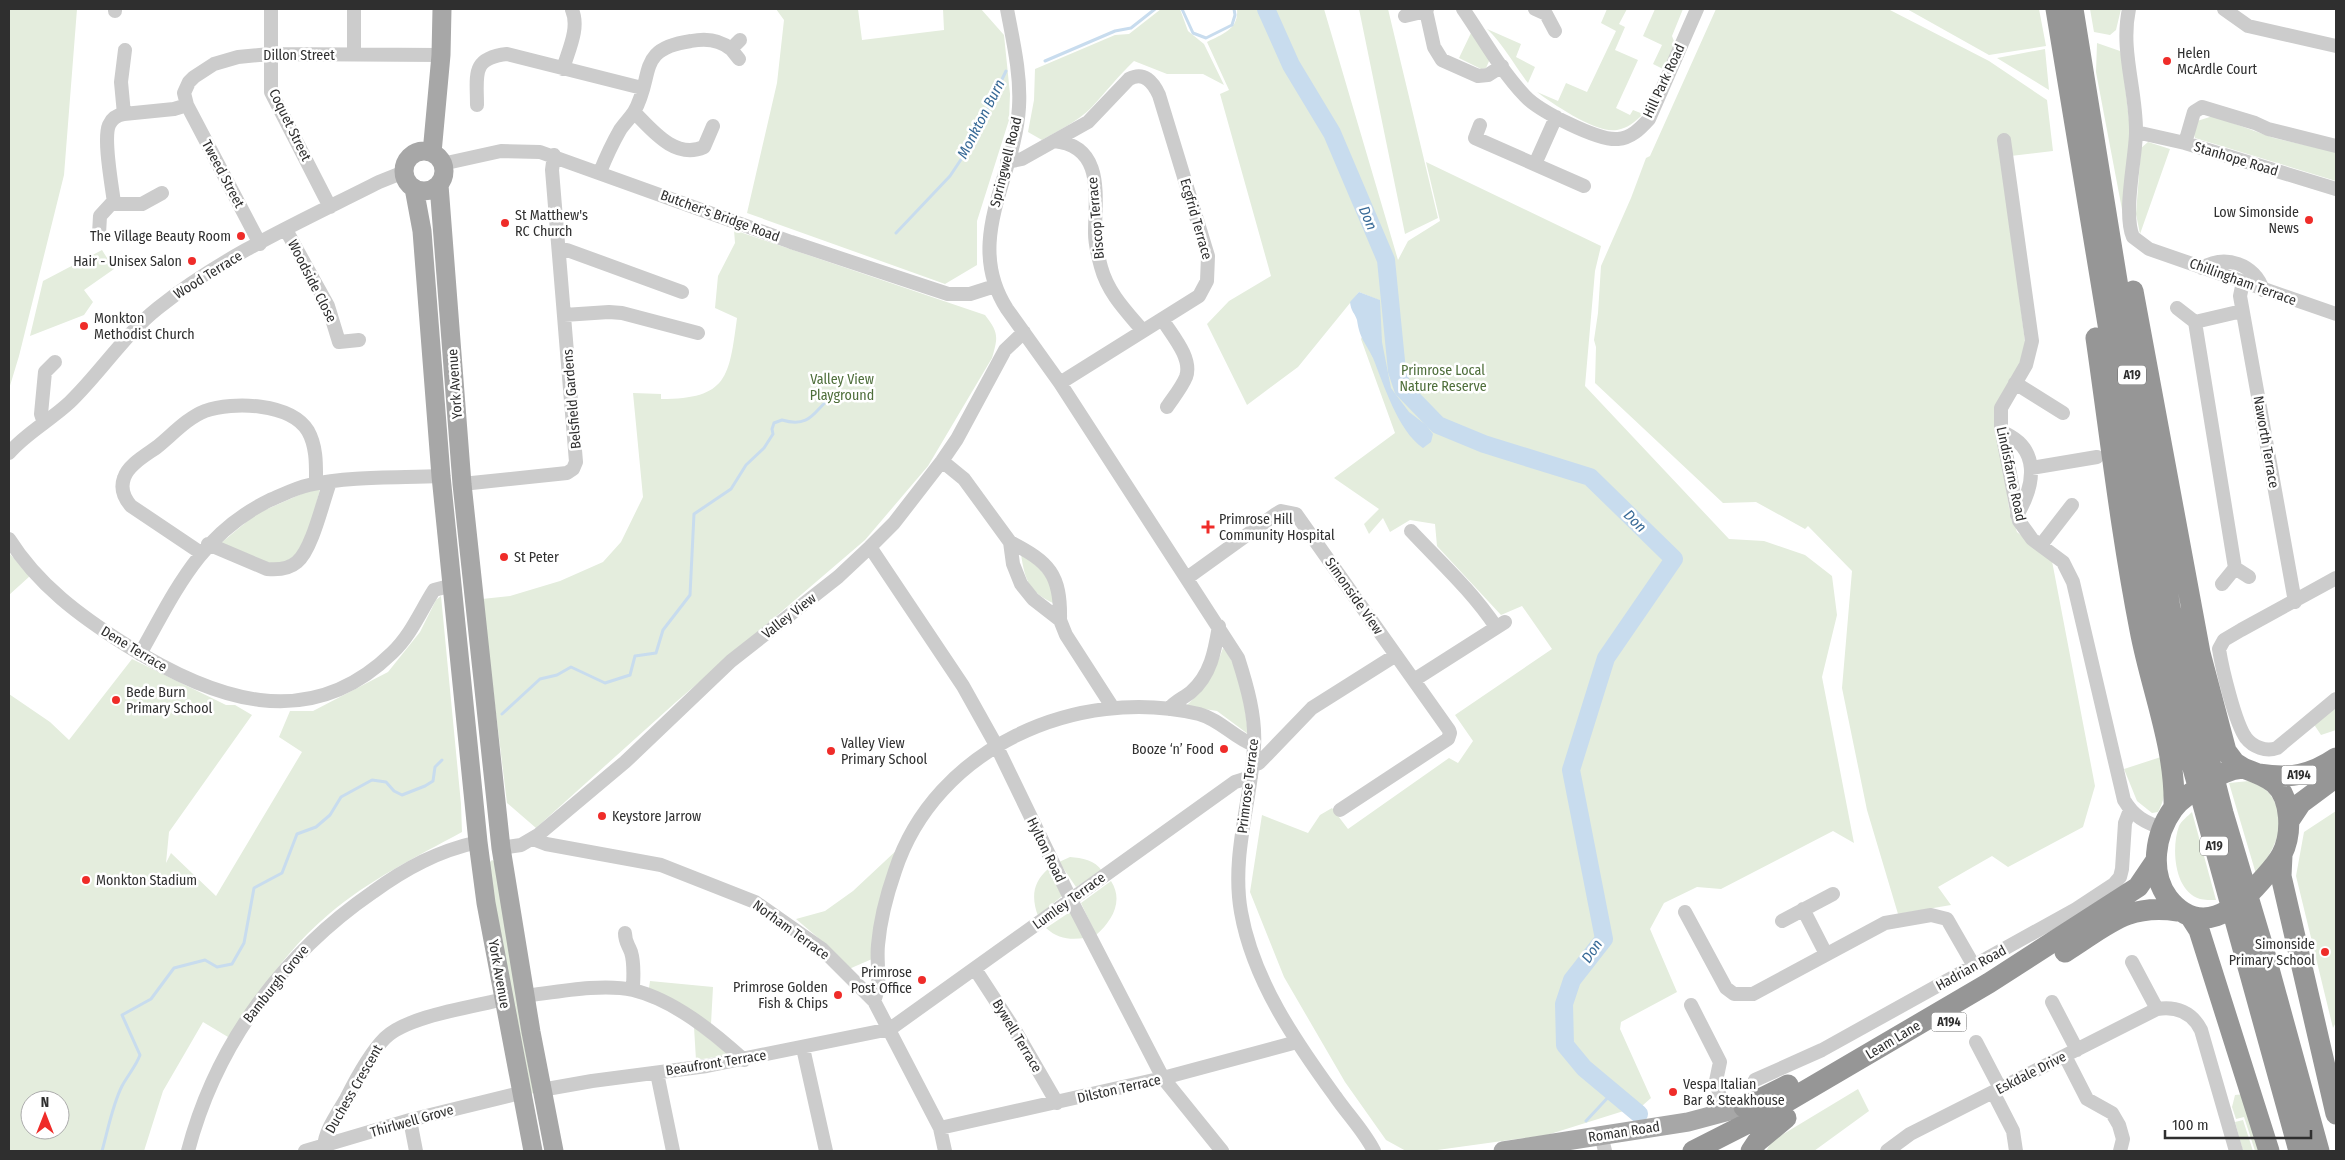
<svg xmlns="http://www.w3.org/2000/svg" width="2345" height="1160" font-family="'Fira Sans Condensed',sans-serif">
<rect width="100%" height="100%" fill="#fff"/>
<path fill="#e4eddd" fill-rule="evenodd" d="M9,9H77L64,175L19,356L9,389Z
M776,9H858L862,40L944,30L943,9H981L1004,35L1010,94L1009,120L977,221V265L945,284L747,213L777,83L784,20Z
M1161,9H1180L1188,31L1204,44L1224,85L1203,74H1167L1134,61C1118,76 1106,92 1091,108C1078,121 1058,131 1042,140L1028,132L1034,100L1035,69L1115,35L1129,34Z
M1237,9H1324L1398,260L1408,241L1440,221L1426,162L1601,246L1595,271L1585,386L1729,539L1764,541L1805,555L1832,576L1837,615L1822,677L1854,843L1833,831L1721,889L1697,887L1664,903L1650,929L1677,992L1621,1022L1620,1029L1651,1098L1634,1113L1630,1109L1547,1135L1430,1151H1406L1386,1140L1345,1082L1284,977L1250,892L1262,815L1308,833L1320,815L1332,808L1348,829L1449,758L1458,763L1473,741L1455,715L1552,649L1522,606L1501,615L1437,546L1435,524L1410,520L1390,532L1383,518L1369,534L1364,524L1379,509L1334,478L1395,433L1361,339L1379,300L1359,292L1298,367L1247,405L1207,324L1229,301L1271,276L1220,94L1229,90L1207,42C1223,34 1239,29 1237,9Z
M1359,9H1388L1438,218L1405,234Z
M1607,9H1627L1619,24L1625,27L1615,50L1638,60L1616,108L1630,115L1633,110L1643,114C1635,122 1628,128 1617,130C1597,134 1553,104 1537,92L1558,101L1566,83L1587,92L1616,31L1601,23Z
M1655,9H1683L1672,36L1675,44L1663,69L1653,64L1662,45L1643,36Z
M1716,9H1888L1989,61L2047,100L2053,151L2002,157L2026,350L1996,416L2009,508L2017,532L2052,561L2095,786L2083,827L2008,867L1992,856L1938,887L1951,905L1898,914L1867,810L1842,688L1852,571L1808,526L1805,529L1756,502L1723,503L1595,383L1596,347L1594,340L1598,313L1601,266L1631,198L1646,158L1650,156Z
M1907,9H2039L2046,46L1989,55Z
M2090,9H2121L2116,30L2110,35L2094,32Z
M1487,29L1521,44L1516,57L1535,67L1528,83C1514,65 1504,45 1487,29Z
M1471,33L1490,59L1486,68L1481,69L1459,58Z
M2097,43L2120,51L2122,59L2131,138L2124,220L2096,72Z
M2045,49L2049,90L1997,58Z
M2213,116L2274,138L2336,152V181L2195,138L2194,134L2197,121Z
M2148,142L2170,149L2140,234L2136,214L2141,148Z
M734,230L985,315C999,333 998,337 992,358L928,466L865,540L676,702L536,828L507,803L482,599L510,596L560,581L603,562L621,542L643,497L633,393L661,394V399C728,399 729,377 737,318L715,308L718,276L735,243Z
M102,250L114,269L84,290L93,302L84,315L30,336L43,281Z
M315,488L320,489C313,514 307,567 272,563C257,562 235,549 221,543L256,514Z
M9,553L30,576L9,595Z
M1021,554C1043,570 1050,576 1055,604C1029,592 1025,581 1021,554Z
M441,596L461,804L462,832C416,857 369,880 329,914C288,948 258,994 228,1037L203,1022L163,1091L144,1151H9V694L50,722L69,740L132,659L226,705H235L252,715L169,832L166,863L171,853L216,896L302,752L279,737L290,711H313L388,672L420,632L436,600ZM30,1100H60V1130H30Z
M1223,648C1242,670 1245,706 1248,734L1217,711L1186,706C1205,689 1215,671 1223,648Z
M2336,704V730L2321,735L2313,723Z
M2164,756C2166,775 2168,794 2158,812L2152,813L2137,801L2124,769Z
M2249,781C2255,784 2265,788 2269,793C2291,822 2274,850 2256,874L2229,783Z
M2336,811V1022L2333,1028L2296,876L2304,832Z
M2192,812L2216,900C2211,900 2204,900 2200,899C2174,891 2171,848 2179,826C2181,821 2188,816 2192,812Z
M899,848L872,959L849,969L823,942L796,919L825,911L853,891Z
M1070,857C1082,858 1095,860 1102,871L1076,887L1059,862Z
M492,860L497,863L535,1090L532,1094L527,1091L488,864Z
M1048,869L1062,896L1038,916C1031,897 1033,882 1048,869Z
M1111,881C1124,901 1112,921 1096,935L1081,903Z
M1070,912L1085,938C1070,940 1058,939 1046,928Z
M650,981L713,987L711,1024L649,988Z
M694,1027L729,1055L696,1060Z
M1858,1089L1869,1111L1814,1151H1766L1772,1141Z
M2244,1094L2263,1151H2255L2244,1117L2236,1119L2232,1107L2235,1095Z
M2243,1120L2253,1151H2243L2235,1122Z"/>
<path fill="#c8dcee" d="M1359,292L1380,300L1382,342L1391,388L1409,412L1426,425L1433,434L1431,442L1423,448C1398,431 1384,385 1373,358C1365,341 1360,340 1357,320C1355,313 1351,312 1350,302Z"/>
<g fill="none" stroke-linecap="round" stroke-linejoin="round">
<path stroke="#c8dcee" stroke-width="3" d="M1182,9L1193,33L1206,38L1232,25L1235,15L1234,9
M1045,61L1115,31L1131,28L1155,9
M896,233L950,176L970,146L1006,71
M502,714L540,679L557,675L571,667L605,683L630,675L635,656L656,653L663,630L690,595L694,514L731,489L746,465L764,448L773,434L772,429L774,423L782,420C815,430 815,404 837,394
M1586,1121L1613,1092
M102,1151C108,1130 112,1106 122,1086C128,1075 136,1066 140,1055L122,1015L151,999L174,968L205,960L217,967L232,964L244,943L254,888L282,873L297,834L316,827L330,815L341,797L372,780L386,782L394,791L402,795L425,786L433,781L435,767L442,760"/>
<path stroke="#c8dcee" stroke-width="18" d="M1266,9L1291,65L1332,133L1386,260L1397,371L1403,389L1438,425L1484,444L1590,477L1674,559L1606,658L1571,770L1604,939L1572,980L1564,1004L1565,1045L1584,1068L1639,1114"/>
<path stroke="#ccc" stroke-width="14" d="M115,9V11
M271,9V92L330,207
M1007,9C1013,41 1021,74 1019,107C1015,178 963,240 1007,309L1060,383L1238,658C1247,686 1256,717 1254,747C1251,802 1231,856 1241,912C1253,980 1295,1041 1335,1096C1348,1115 1364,1131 1374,1151
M1463,9C1483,38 1501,71 1525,96C1539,111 1598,141 1618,139C1631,138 1640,129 1649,119L1697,9
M1535,9L1546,14L1555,31
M2129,9C2120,51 2137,92 2136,134C2135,161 2123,214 2133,237L2149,249L2336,314
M2224,9L2248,26L2336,46
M1426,11L1434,47L1442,60L1478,76L1488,75L1502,66
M1405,16L1426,11L1427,9
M354,54V9
M739,59L731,49L740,40
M563,69C568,51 580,28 572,10
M477,105C477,75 471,58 507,54L642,88
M634,112C652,130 675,160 704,147L713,126
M124,114L121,82L125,50
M1480,125L1475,138L1584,186
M2136,132L2185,143L2336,189
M2004,140L2032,341L2026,365L2001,408V427L2019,521L2032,539L2063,562L2073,582L2124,800C2134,817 2145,822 2163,829
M1054,141C1105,146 1095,197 1095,233C1095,245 1098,256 1101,267C1108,293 1126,311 1143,331
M2185,143L2194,112L2202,107L2255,123L2268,129L2336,146
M1007,162L1022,159L1088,122L1129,79C1144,71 1153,82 1159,95L1208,256L1207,281L1199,296L1060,383
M442,164L501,151L540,152L791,242L948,294H970L995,286
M1535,164L1556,117
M600,172C606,157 612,144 620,130C624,124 630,118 634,112C655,75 635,49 691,41C706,38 719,39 731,49
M114,203C112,186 103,139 109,125C112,118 117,115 124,114L174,109L187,105
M286,230L328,306L339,342L359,340
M99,234L100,216L111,204H142L162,193
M260,244L187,105L184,93L189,82L194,77L214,64L238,57L270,54L441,55
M559,250H567L682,292
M2202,268C2225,254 2255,264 2263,290
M2243,282L2240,296L2295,602
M2177,308L2195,322
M2242,311L2195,322L2235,568L2249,577
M564,315L609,312L622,313L698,333
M1162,319C1171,334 1193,358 1186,377C1182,387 1173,398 1167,407
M2015,383L2063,413
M44,423L41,414L45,372L55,362
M2002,432C2041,448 2035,485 2017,515
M9,453C26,433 51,420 70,402C101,372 124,335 158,308C224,255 304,220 379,182L404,172
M942,461L964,479L1010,542L1013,564L1021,584L1033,599L1060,620L1066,635L1113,708
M2031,468L2097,457
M462,484L567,473L573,469L576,462L552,170L554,155
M1411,531C1441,563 1472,591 1496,627
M9,539C38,585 80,616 126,645C212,699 308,735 392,653C411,635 420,612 434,590L453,585
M1010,542C1049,562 1061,574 1060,620
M208,544L267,569C278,570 289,569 297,562C312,550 323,501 330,482
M2041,545L2072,505
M870,547L963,686L996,745L1071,900L1163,1078L1222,1151
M201,553L131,506C124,498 120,489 124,478C128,465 146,455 157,447C172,435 187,418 205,411C233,401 291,403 308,431C317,447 316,466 316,483
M1187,578L1276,514L1281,511L1296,514L1449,730L1450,733L1448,739L1340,810
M2336,578L2241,630L2224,640L2219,649C2222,668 2235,723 2246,738C2253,747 2266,752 2277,748L2336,699
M2222,584L2235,568
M140,654C176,590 200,534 270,500C282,495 295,488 309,485C350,476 399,478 441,476
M1414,680L1505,622
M1169,709C1175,701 1184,698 1191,692C1211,675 1215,650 1219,626
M1253,765L1259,763L1312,708L1396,655
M533,839L546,844L661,865L755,902L822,949L874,1001L940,1128L945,1151
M501,848L521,845L538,835L625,762L731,661L838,577L870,547L894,523L942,461L957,439L1005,350L1024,332
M1803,909L1826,954
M1685,912L1726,988L1734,994H1753L1885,923L1931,915L1947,919L1974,966
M1782,921L1833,894
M625,933C625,942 628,944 631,952C635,965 633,977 633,990
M2132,962L2157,1009
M975,969L1016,1032L1057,1103
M525,996C557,992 602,983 633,990C674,1000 713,1032 744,1060
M874,1001C882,983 876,964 878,945C880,921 887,894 895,871C935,748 1077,685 1199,714C1221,720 1234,738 1254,745
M2052,1002L2077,1050
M1691,1005L1720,1062L1716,1081L1724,1112
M1976,1042L2000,1088
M803,1048L826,1151
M2065,1056L2087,1099L2112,1113L2119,1125L2123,1139L2120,1151
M657,1073L673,1151
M1755,1080L1822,1050L2076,909L2114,884L2120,877L2122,869L2125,823L2130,810
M541,1090L592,1081L707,1066L890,1029L1235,782L1251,777
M1993,1092L2013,1131L2016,1151
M410,1120L416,1151
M940,1128L1163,1078L1297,1042
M1601,1135L1605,1151
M324,1147C325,1130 338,1113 346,1099C356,1079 369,1054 385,1038C407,1016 473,1007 504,999
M188,1151C216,1044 283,954 373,892C406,868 438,851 478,842
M305,1151L410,1120L520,1093
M1887,1151L1910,1134L2157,1009C2176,1006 2192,1012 2201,1030L2236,1151"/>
<path stroke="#a7a7a7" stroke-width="19" d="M404 171a20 20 0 1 1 40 0a20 20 0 1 1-40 0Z
M432,153L441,55L442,9
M439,185L462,484L501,848L531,1032L554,1151
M414,188L422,231L441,476L478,842L486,903L533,1151
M1503,1151L1688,1122L1744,1107"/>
<path stroke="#969696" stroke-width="21" d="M2056,9L2146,555L2170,685L2299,1151
M2073,9L2170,608L2223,813L2263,947L2319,1151
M2133,291L2200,653L2226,751L2235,763L2243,768
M2096,338C2110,435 2121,533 2140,630C2151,689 2176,748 2174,808
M2243,768C2254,772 2265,776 2274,783C2292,799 2292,834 2282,854C2277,864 2268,873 2261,881C2235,911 2199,938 2168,898C2149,872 2155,834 2173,809C2181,798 2194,791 2206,784C2219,775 2228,769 2243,768Z
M2260,774C2290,779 2311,775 2336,758
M2289,821L2301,803L2336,777
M2282,855L2281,876L2336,1114
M2190,916L2199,930L2269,1151
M2065,952C2107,926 2126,903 2178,911
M1744,1107L1788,1085
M1693,1151L1764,1115L1989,983L2138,887L2155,862
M1751,1151L1757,1142L1786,1118"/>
</g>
<g fill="#ef2c29" stroke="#fff" stroke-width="2">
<circle cx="2167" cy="61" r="5"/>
<circle cx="2309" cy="220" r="5"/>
<circle cx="505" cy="223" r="5"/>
<circle cx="241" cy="236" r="5"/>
<circle cx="192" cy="261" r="5"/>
<circle cx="84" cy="326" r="5"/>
<path d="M1205.5 519.5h5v5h5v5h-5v5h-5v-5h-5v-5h5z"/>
<circle cx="504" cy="557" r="5"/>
<circle cx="116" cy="700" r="5"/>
<circle cx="1224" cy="749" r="5"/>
<circle cx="831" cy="751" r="5"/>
<circle cx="602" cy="816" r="5"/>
<circle cx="86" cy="880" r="5"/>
<circle cx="2325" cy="952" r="5"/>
<circle cx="922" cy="980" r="5"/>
<circle cx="838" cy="995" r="5"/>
<circle cx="1673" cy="1092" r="5"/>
</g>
<g text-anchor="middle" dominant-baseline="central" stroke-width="5" stroke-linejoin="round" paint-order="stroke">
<g fill="#fff" stroke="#6d6d6d" stroke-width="1">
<rect x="2118" y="365.5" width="28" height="19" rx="4"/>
<rect x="2281.5" y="765.5" width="35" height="19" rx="4"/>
<rect x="2200" y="836.5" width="28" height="19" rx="4"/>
<rect x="1931.5" y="1012.5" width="35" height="19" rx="4"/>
</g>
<g font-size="12" font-weight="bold" fill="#2f2f2f">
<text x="2132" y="375">A19</text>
<text x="2299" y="775">A194</text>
<text x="2214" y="846">A19</text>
<text x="1949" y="1022">A194</text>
</g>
<g font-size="14" fill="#2f2f2f" stroke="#fff" text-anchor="start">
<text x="2177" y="53">Helen<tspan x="2177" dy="16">McArdle Court</tspan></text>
<text x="2299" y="212" text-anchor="end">Low Simonside<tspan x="2299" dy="16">News</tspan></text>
<text x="515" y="215">St Matthew's<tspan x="515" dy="16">RC Church</tspan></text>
<text x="231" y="236" text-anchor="end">The Village Beauty Room</text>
<text x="182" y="261" text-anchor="end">Hair - Unisex Salon</text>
<text x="94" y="318">Monkton<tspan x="94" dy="16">Methodist Church</tspan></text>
<text x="1219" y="519">Primrose Hill<tspan x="1219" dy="16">Community Hospital</tspan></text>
<text x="514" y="557">St Peter</text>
<text x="126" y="692">Bede Burn<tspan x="126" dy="16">Primary School</tspan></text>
<text x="841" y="743">Valley View<tspan x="841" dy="16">Primary School</tspan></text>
<text x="1214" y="749" text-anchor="end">Booze ‘n’ Food</text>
<text x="612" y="816">Keystore Jarrow</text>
<text x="96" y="880">Monkton Stadium</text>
<text x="2315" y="944" text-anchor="end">Simonside<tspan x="2315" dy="16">Primary School</tspan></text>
<text x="912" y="972" text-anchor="end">Primrose<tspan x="912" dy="16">Post Office</tspan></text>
<text x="828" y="987" text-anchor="end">Primrose Golden<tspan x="828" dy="16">Fish &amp; Chips</tspan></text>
<text x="1683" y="1084">Vespa Italian<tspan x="1683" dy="16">Bar &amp; Steakhouse</tspan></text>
</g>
<g font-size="14" fill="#2f2f2f" stroke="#fff">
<text x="299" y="55">Dillon Street</text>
<text transform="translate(1664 81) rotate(-65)">Hill Park Road</text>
<text transform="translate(290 125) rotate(64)">Coquet Street</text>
<text transform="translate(2236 159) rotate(17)">Stanhope Road</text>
<text transform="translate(1006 162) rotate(-76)">Springwell Road</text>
<text transform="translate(223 174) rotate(62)">Tweed Street</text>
<text transform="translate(720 216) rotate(20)">Butcher's Bridge Road</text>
<text transform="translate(1096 218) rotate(-95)">Biscop Terrace</text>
<text transform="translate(1196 219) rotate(74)">Ecgfrid Terrace</text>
<text transform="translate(208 275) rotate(-32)">Wood Terrace</text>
<text transform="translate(312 281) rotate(63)">Woodside Close</text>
<text transform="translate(2243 282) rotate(20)">Chillingham Terrace</text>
<text transform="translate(455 384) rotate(-94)">York Avenue</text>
<text transform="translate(572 399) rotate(-95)">Belsfield Gardens</text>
<text transform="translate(2266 442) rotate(80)">Naworth Terrace</text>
<text transform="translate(2011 474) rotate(78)">Lindisfarne Road</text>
<text transform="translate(1354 596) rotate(55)">Simonside View</text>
<text transform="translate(789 616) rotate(-38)">Valley View</text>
<text transform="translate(134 649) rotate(31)">Dene Terrace</text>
<text transform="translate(1248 786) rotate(-83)">Primrose Terrace</text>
<text transform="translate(1046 850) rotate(64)">Hylton Road</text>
<text transform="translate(1069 901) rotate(-36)">Lumley Terrace</text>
<text transform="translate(791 930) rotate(36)">Norham Terrace</text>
<text transform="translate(1971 968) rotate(-29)">Hadrian Road</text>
<text transform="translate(499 974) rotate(80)">York Avenue</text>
<text transform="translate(276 984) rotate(-51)">Bamburgh Grove</text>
<text transform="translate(1017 1036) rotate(59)">Bywell Terrace</text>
<text transform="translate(1893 1040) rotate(-31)">Leam Lane</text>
<text transform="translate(716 1063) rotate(-9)">Beaufront Terrace</text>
<text transform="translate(2031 1073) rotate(-27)">Eskdale Drive</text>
<text transform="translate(354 1089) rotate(-60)">Duchess Crescent</text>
<text transform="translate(1119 1089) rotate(-13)">Dilston Terrace</text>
<text transform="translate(412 1121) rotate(-16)">Thirlwell Grove</text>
<text transform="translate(1624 1132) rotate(-9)">Roman Road</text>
</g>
<g font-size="14" fill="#4e6e3a" stroke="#fff">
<text x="1443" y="370">Primrose Local<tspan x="1443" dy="16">Nature Reserve</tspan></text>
<text x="842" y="379">Valley View<tspan x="842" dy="16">Playground</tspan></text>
</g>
<g font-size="15" font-style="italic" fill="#386a97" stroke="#fff">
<text transform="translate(981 119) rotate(-63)">Monkton Burn</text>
<text transform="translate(1368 218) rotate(67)">Don</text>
<text transform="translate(1635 521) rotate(44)">Don</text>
<text transform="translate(1592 951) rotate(-56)">Don</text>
</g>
</g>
<rect width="2345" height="1160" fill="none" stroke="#2f2f2f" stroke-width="20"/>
<g transform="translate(45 1115)"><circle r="24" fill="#ffffff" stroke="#acacac"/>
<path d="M0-4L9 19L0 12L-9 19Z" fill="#ef2c29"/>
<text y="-8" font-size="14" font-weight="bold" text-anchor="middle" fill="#2f2f2f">N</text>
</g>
<path d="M2165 1130v8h146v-8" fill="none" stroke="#2f2f2f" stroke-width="2.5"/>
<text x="2172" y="1130" font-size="15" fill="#2f2f2f" stroke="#ffffff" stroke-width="4" paint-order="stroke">100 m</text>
</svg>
